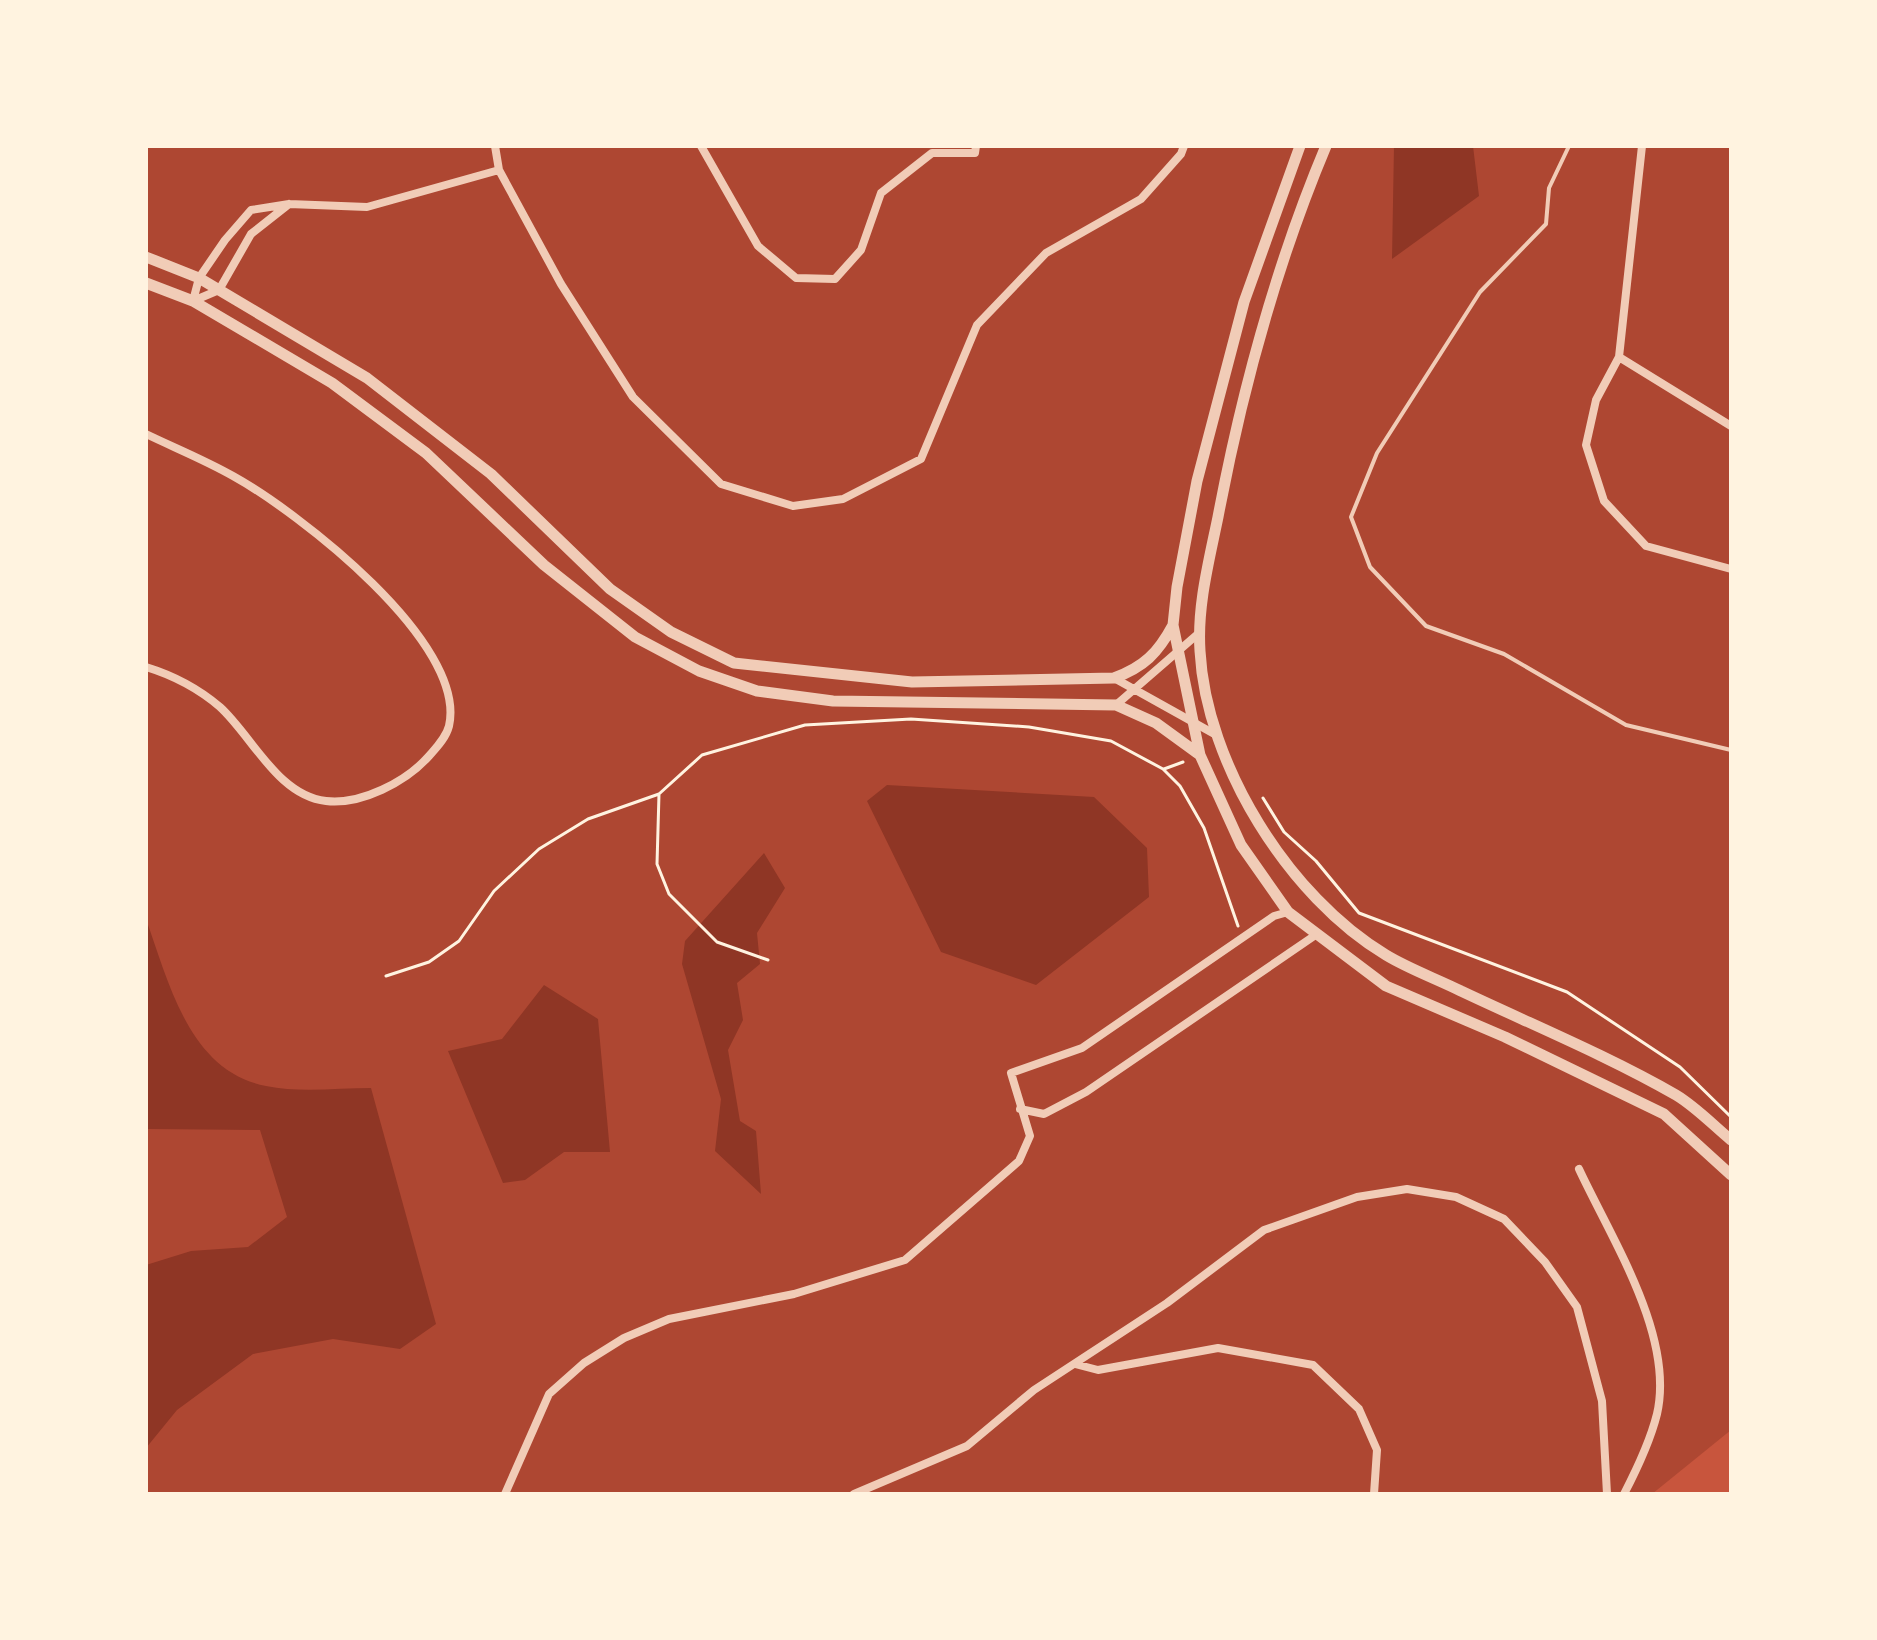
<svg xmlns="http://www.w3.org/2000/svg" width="1877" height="1640" font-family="'PT Sans',sans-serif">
<rect width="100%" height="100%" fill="#c8553d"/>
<path fill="#ae4732" d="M146,146H1731V1430L1652,1494H146Z"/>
<path fill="#8f3625" d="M1394,146H1473L1479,196L1392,259Z
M887,785L1094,797L1147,848L1149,897L1036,985L941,952L867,801Z
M764,853L785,888L757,933L760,964L737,983L743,1020L728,1050L740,1121L756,1131L761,1194L715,1151L721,1099L682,964L685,941Z
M146,919C169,983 189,1071 266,1086C299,1093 338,1088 371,1088L436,1324L400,1349L333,1339L253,1354L177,1410L146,1448V1265L191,1251L248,1247L287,1217L260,1130L146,1129Z
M544,985L598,1019L610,1152H564L525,1180L503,1183L448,1051L502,1039Z"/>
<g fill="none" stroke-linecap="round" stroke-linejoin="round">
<path stroke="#fff3e0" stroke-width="3" d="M1164,769L1183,762
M659,794L657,864L669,894L717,942L768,960
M1263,798L1284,832L1316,861L1359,913L1567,992L1680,1067L1731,1117
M386,976L429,962L459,941L494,891L539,849L588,819L659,794L702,755L805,725L911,719L1029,727L1111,741L1163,769L1180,786L1204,828L1238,926"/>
<path stroke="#f1ccb7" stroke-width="4" d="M1569,146L1549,188L1546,224L1480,292L1377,453L1351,517L1370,567L1426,626L1504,654L1626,725L1731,750"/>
<path stroke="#f1ccb7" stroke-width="8" d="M495,146L499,170L561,284L633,397L721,484L793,506L843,499L921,459L977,325L1046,253L1141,199L1181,154L1184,146
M701,146L758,246L796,278L835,279L861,250L881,193L932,153H975L976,146
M1642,146L1619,357L1731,426
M193,301L199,278L225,240L251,210L289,204L367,207L499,170
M193,301L219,290L251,234L289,204
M1619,357L1596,400L1586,445L1604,501L1646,546L1731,569
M146,434C175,448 205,460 233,476C298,512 468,643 449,726C446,738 436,748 429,756C406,782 361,805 326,801C278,796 252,736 220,707C199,689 172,675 146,667
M1114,678L1218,736
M1116,705L1199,633
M1020,1109L1044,1114L1086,1092L1317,934
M1579,1169C1611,1238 1675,1336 1657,1414C1650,1442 1637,1469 1624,1494
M1075,1364L1098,1370L1218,1348L1313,1365L1359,1409L1377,1450L1374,1494
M505,1494L549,1394L584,1363L624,1338L669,1319L794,1294L905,1260L1019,1161L1030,1136L1011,1073L1082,1048L1274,916L1288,912
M854,1494L967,1446L1034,1390L1167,1303L1264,1230L1357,1197L1407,1189L1456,1197L1504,1219L1545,1262L1577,1307L1602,1401L1607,1494"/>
<path stroke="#f1ccb7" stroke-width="11" d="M1300,146L1244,302L1197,481L1177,587L1173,625L1200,755L1241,845L1288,912L1386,986L1505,1037L1664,1114L1731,1175
M1326,146C1276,265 1242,390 1218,517C1209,561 1197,606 1200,651C1206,764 1289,897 1386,955C1409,969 1437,979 1461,991C1533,1025 1608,1056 1676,1095C1696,1107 1714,1126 1731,1140
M146,257L199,278L367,378L491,474L610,589L671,632L734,663L912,682L1114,678C1144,667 1158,653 1173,625
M146,283L193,301L332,383L426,453L544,565L635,637L699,671L757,691L833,701L1116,705L1156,723L1200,755"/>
</g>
<rect width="1877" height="1640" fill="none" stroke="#fff3e0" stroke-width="296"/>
</svg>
